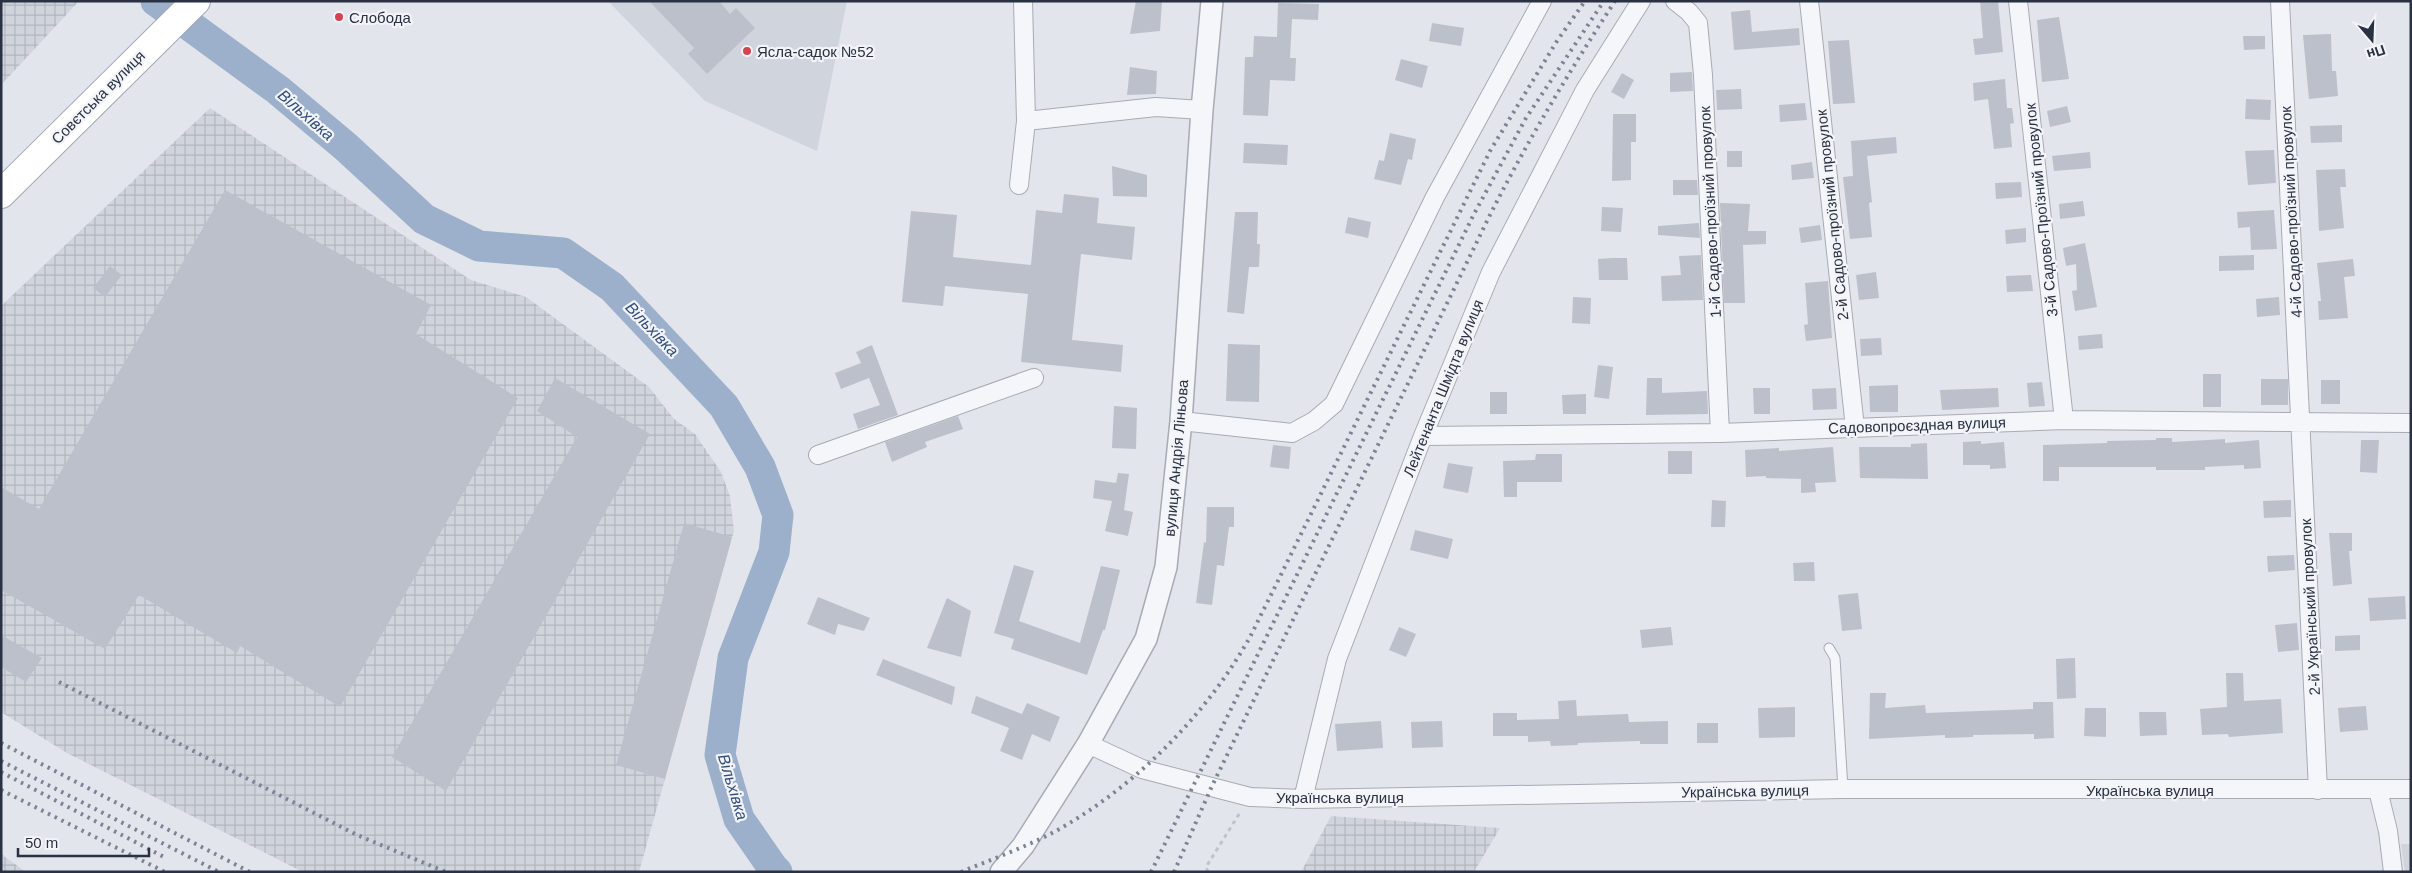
<svg xmlns="http://www.w3.org/2000/svg" width="2412" height="873" font-family="Arial,sans-serif">
<defs>
<pattern id="industrial-grid" width="8" height="8" patternUnits="userSpaceOnUse" patternTransform="scale(1.25)"><rect width="8" height="8" fill="#d0d4dd"/><path d="M0 4h8M4 0v8" fill="none" stroke="#b3b6bf"/></pattern>
</defs>
<rect width="100%" height="100%" fill="#e2e5eb"/>
<path fill="#d0d4dd" d="M608,1H847L817,151L705,101Z
M2401,844H2411V872H2405Z"/>
<path fill="url(#industrial-grid)" d="M1,1H79L1,85Z
M210,108L471,280L526,297L649,387L674,419L695,434L721,472L730,496L734,531L639,872H303L67,753L1,712V306Z
M1331,816L1500,828L1474,872H1301Z
M1,854L26,872H1Z"/>
<g fill="none" stroke-linecap="round" stroke-linejoin="round">
<path stroke="#9cb0cb" stroke-width="31" d="M156,1L278,90L346,147L424,219L479,246L563,253L612,287L724,406L760,467L778,515L774,552L733,658L720,755L739,819L773,868L777,872"/>
</g>
<path fill="#bcc0cb" d="M649,1H719L730,14L736,8L755,28L707,74L688,54L694,48Z
M1136,1H1162L1160,31L1130,34Z
M1980,1H1998L2003,52L1975,55L1973,39L1983,38Z
M1278,3L1319,4L1318,20L1292,19L1290,58H1296L1295,81L1270,80L1268,116L1243,115L1245,57H1253L1254,36L1277,37Z
M1750,10L1752,32L1799,28L1800,45L1734,50L1731,12Z
M2059,17L2069,79L2042,82L2037,20Z
M1432,23L1464,28L1461,46L1429,41Z
M2331,34L2332,71H2336L2338,96L2309,99L2303,35Z
M2243,36H2265V49L2244,50Z
M1849,40L1855,103L1833,104L1828,41Z
M1401,59L1428,66L1422,88L1395,80Z
M1130,67L1157,71L1156,94L1127,95Z
M1692,72L1693,91L1670,92V73Z
M1622,73L1634,80L1624,99L1611,92Z
M2005,79L2007,108H2012L2014,123L2010,124L2012,147L1994,149L1988,99L1974,101L1973,83Z
M1741,89L1742,109L1717,110L1716,90Z
M2246,99L2271,100L2270,120L2245,119Z
M1805,103L1807,120L1780,122L1779,105Z
M2067,106L2071,122L2050,127L2047,111Z
M1613,114H1636V142H1631V180L1612,181Z
M2342,125V142L2311,143L2310,126Z
M1390,133L1416,139L1412,160L1408,159L1401,185L1374,179L1379,160L1384,161Z
M1896,137L1897,153L1867,156L1872,202L1869,203L1872,237L1850,239L1843,177L1853,176L1851,141Z
M1244,143L1288,145L1287,165L1243,163Z
M2274,150L2276,183L2248,185L2245,151Z
M1727,151H1742V167H1727Z
M2090,152L2091,168L2054,171L2052,156Z
M1812,162L1814,178L1792,180L1791,165Z
M1112,166L1147,175V197L1113,196Z
M2345,169L2346,187H2340L2344,228L2319,231L2316,170Z
M1673,180H1697L1698,195H1673Z
M2021,182L2022,197L1996,199L1995,183Z
M225,190L431,305L416,334L518,398L340,707L240,646L237,653L139,595L105,649L1,590V487L39,509Z
M1064,194L1099,198L1097,223L1135,227L1132,260L1081,254L1072,340L1123,345L1121,372L1021,362L1028,294L945,286L943,306L902,302L911,211L957,215L953,257L1031,265L1036,210L1062,213Z
M2083,201L2085,216L2060,219L2059,204Z
M1720,203L1750,204L1748,231H1766V244L1743,245L1745,303H1724Z
M1602,207L1623,208L1621,232L1601,231Z
M2274,210L2277,249L2251,250L2250,227L2238,228L2237,212Z
M1235,212H1258L1257,244H1260L1259,267H1249L1244,314L1227,312Z
M1348,217L1371,222L1368,238L1345,233Z
M1699,223L1700,238L1658,235V226Z
M1820,225L1822,240L1801,243L1799,228Z
M2026,228V242L2006,244L2005,230Z
M2085,243L2097,307L2075,311L2072,291L2077,290L2076,264L2066,266L2063,248Z
M1701,255L1703,300L1662,301L1661,276L1681,275L1679,256Z
M2254,255V270L2219,271V256Z
M1612,258H1627L1628,280H1599L1598,259Z
M2353,259L2355,276L2344,277L2348,318L2319,320L2318,301H2321L2317,263Z
M110,266L122,275L105,297L93,288Z
M1876,272L1879,298L1859,300L1856,275Z
M2031,275L2033,291L2007,292L2006,276Z
M1828,281L1832,338L1806,341L1804,325L1808,324L1805,283Z
M1573,297L1591,298L1590,324L1572,323Z
M2279,297L2280,315L2257,317L2256,299Z
M2102,334L2103,348L2079,350L2078,336Z
M1881,338L1882,355L1861,356L1860,339Z
M1228,344L1260,345L1259,402L1226,401Z
M872,345L898,415L858,429L853,414L880,405L869,378L841,389L835,373L861,363L856,352Z
M1598,365L1613,367L1609,399L1594,397Z
M2203,374H2221V407H2203Z
M555,378L650,434L446,791L392,757L577,437L537,411Z
M1647,378H1662V393L1707,391L1708,414L1646,415Z
M2261,379H2288V405H2261Z
M2321,380H2340V404H2321Z
M2042,382L2045,406L2029,407L2027,383Z
M1898,385V412H1870L1869,386Z
M1753,388H1770V414H1754Z
M1836,388L1837,409L1813,410L1812,389Z
M1998,388L1999,407L1942,410L1940,390Z
M1490,392H1507V414H1490Z
M1586,394V414H1563L1562,395Z
M1114,406L1137,408L1136,449L1112,448Z
M958,416L963,429L925,442L927,447L892,462L885,442Z
M2156,438H2172V442L2225,439V443L2259,440L2261,468L2244,469V465L2205,467V470H2156V467H2059V481H2043V445L2107,443V441L2156,440Z
M2361,440H2379L2377,473L2360,472Z
M1981,441V444L2004,442L2006,468L1990,469V465H1963V442Z
M1927,443L1928,479L1860,478L1859,447H1911V444Z
M1273,445L1291,447L1289,469L1270,467Z
M1833,447L1836,482L1815,483L1816,492L1801,493V479L1766,478V476L1746,477L1745,450L1779,448V451Z
M1668,451H1692V474H1668Z
M1536,454H1562V482H1517V497H1504L1503,461L1535,460Z
M1448,463L1473,467L1468,493L1443,488Z
M1118,473L1129,474L1124,510L1133,512L1128,536L1105,531L1112,501L1093,498L1095,480L1116,483Z
M1712,500L1726,501L1725,527H1711Z
M2291,500V517L2264,518L2263,501Z
M1207,507H1234V527H1229L1224,566L1217,565L1212,605L1196,603L1204,542L1206,543Z
M684,523L732,537L665,779L616,765Z
M1415,530L1453,539L1448,559L1410,550Z
M2329,533H2352V551H2349L2352,584L2333,586Z
M2294,555L2295,570L2268,572L2267,556Z
M1814,562L1815,581H1794L1793,563Z
M1014,565L1034,571L1019,621L1080,643L1101,566L1120,570L1105,630H1103L1087,675L1011,649L1014,639L994,633Z
M1858,593L1862,629L1842,631L1838,595Z
M2405,596L2406,619L2370,621L2368,598Z
M818,597L870,618L864,631L838,624L835,635L807,624Z
M947,598L971,611L961,657L927,648Z
M2297,623L2299,650L2278,652L2275,625Z
M1399,627L1416,634L1406,657L1389,650Z
M1671,627L1673,645L1642,648L1640,630Z
M1,635L42,658L26,682L1,667Z
M2360,635V650L2335,651V636Z
M2075,658L2076,698L2057,699L2056,659Z
M883,659L955,687L952,705L876,675Z
M2226,673H2243L2244,701L2281,699L2283,733L2229,737L2228,734L2202,735L2200,709L2227,707Z
M1870,693H1886L1885,708L1925,705L1926,713L2033,709V702H2053L2054,738L2034,739V734L1973,735V737L1945,738V735L1869,739Z
M976,696L1022,714L1027,703L1060,717L1050,742L1032,734L1022,760L1000,751L1009,728L971,713Z
M1576,700L1577,716L1628,714L1629,722L1668,721V744H1640V741L1578,743V745L1551,746L1550,741L1528,742V736H1493V713H1517V720L1559,719L1558,701Z
M2366,706L2368,730L2340,732L2338,708Z
M1795,707V737L1759,738L1758,708Z
M2085,708H2106V737L2084,736Z
M2139,712H2166L2167,735L2140,736Z
M1381,721L1383,748L1337,751L1335,724Z
M1442,721L1443,747L1412,748L1411,722Z
M1697,723H1718V743H1697Z"/>
<g fill="none" stroke-linecap="round" stroke-linejoin="round">
<defs>
<path id="service" d="M1829,648L1835,658L1843,789"/>
<path id="minor" d="M1675,1L1689,12L1698,23L1703,75L1720,433
M1809,1L1855,428
M2018,1L2064,420
M2280,1L2318,790
M1026,121L1156,107L1202,110
M1019,185L1026,121L1023,1
M1181,421L1292,433L1314,421L1334,404L1435,197L1542,1
M1423,436L1720,433L2064,420L2411,423
M818,455L1034,378
M1088,744L1142,769L1250,797L1303,799L1843,789H2411
M2378,790L2388,831L2393,872
M1303,799L1337,659L1423,436L1491,272L1585,90L1641,1"/>
<path id="tertiary" d="M1001,872L1023,846L1088,744L1146,639L1166,567L1181,421L1202,110L1212,1"/>
<path id="primary" d="M1,194L196,1"/>
</defs>
<use href="#service" stroke="#a7abb5" stroke-width="11"/>
<use href="#minor" stroke="#a7abb5" stroke-width="20"/>
<use href="#tertiary" stroke="#a7abb5" stroke-width="24"/>
<use href="#primary" stroke="#a1a8b7" stroke-width="30"/>
<path stroke="#c0c3ca" stroke-width="3" stroke-dasharray="4 4" stroke-linecap="butt" d="M1208,872L1206,867L1241,811"/>
<use href="#service" stroke="#f5f6f9" stroke-width="9"/>
<use href="#minor" stroke="#f5f6f9" stroke-width="18"/>
<use href="#tertiary" stroke="#f5f6f9" stroke-width="21"/>
<use href="#primary" stroke="#fff" stroke-width="28"/>
<path stroke="#7b8395" stroke-width="4" stroke-dasharray="2.5 5" stroke-linecap="butt" d="M59,682L357,835L446,872
M1,743L250,872
M1,761L219,872
M1,772L164,857
M1,790L165,872
M961,872C997,857 1035,844 1068,824C1138,782 1201,719 1243,649C1252,635 1258,620 1266,605L1490,151L1557,41L1585,1
M1151,872L1474,214L1526,118L1604,1
M1174,872L1212,786L1488,219C1526,143 1569,72 1615,1"/>
</g>
<g fill="#d24452" stroke="#f2f4f8" stroke-width="2">
<circle cx="339" cy="17" r="5"/>
<circle cx="747" cy="51" r="5"/>
</g>
<g text-anchor="middle" dominant-baseline="central" stroke-width="4.5" stroke-linejoin="round" paint-order="stroke">
<g font-size="15" fill="#293143" stroke="#f2f4f8" text-anchor="start">
<text x="349" y="17">Слобода</text>
<text x="757" y="51">Ясла-садок №52</text>
</g>
<g font-size="15" fill="#293143" stroke="#f2f4f8">
<text transform="translate(98 97) rotate(-45)">Совєтська вулиця</text>
<text transform="translate(2041 210) rotate(-96)">3-й Садово-Проїзний провулок</text>
<text transform="translate(1710 212) rotate(-93)">1-й Садово-проїзний провулок</text>
<text transform="translate(2291 212) rotate(-93)">4-й Садово-проїзний провулок</text>
<text transform="translate(1832 215) rotate(-96)">2-й Садово-проїзний провулок</text>
<text transform="translate(1443 388) rotate(-68)">Лейтенанта Шмідта вулиця</text>
<text transform="translate(1917 425) rotate(-2)">Садовопроєздная вулиця</text>
<text transform="translate(1176 458) rotate(-85)">вулиця Андрія Ліньова</text>
<text transform="translate(2310 607) rotate(-93)">2-й Український провулок</text>
<text x="2150" y="790">Українська вулиця</text>
<text transform="translate(1745 791) rotate(-1)">Українська вулиця</text>
<text x="1340" y="797">Українська вулиця</text>
</g>
<g font-size="16" font-style="italic" fill="#324e78" stroke="#f2f4f8">
<text transform="translate(306 115) rotate(41)">Вільхівка</text>
<text transform="translate(652 329) rotate(46)">Вільхівка</text>
<text transform="translate(733 787) rotate(73)">Вільхівка</text>
</g>
</g>
<rect width="2412" height="873" fill="none" stroke="#293143" stroke-width="5"/>
<g transform="translate(2372 40) rotate(161)" stroke="#f2f4f8" stroke-width="4" paint-order="stroke">
<path d="M0-4L9 19L0 12L-9 19Z" fill="#293143"/>
<text y="-8" font-size="14" font-weight="bold" text-anchor="middle" fill="#293143">Пн</text>
</g>
<path d="M18 848v8h131v-8" fill="none" stroke="#293143" stroke-width="2.5"/>
<text x="25" y="848" font-size="15" fill="#293143" stroke="#f2f4f8" stroke-width="4" paint-order="stroke">50 m</text>
</svg>
